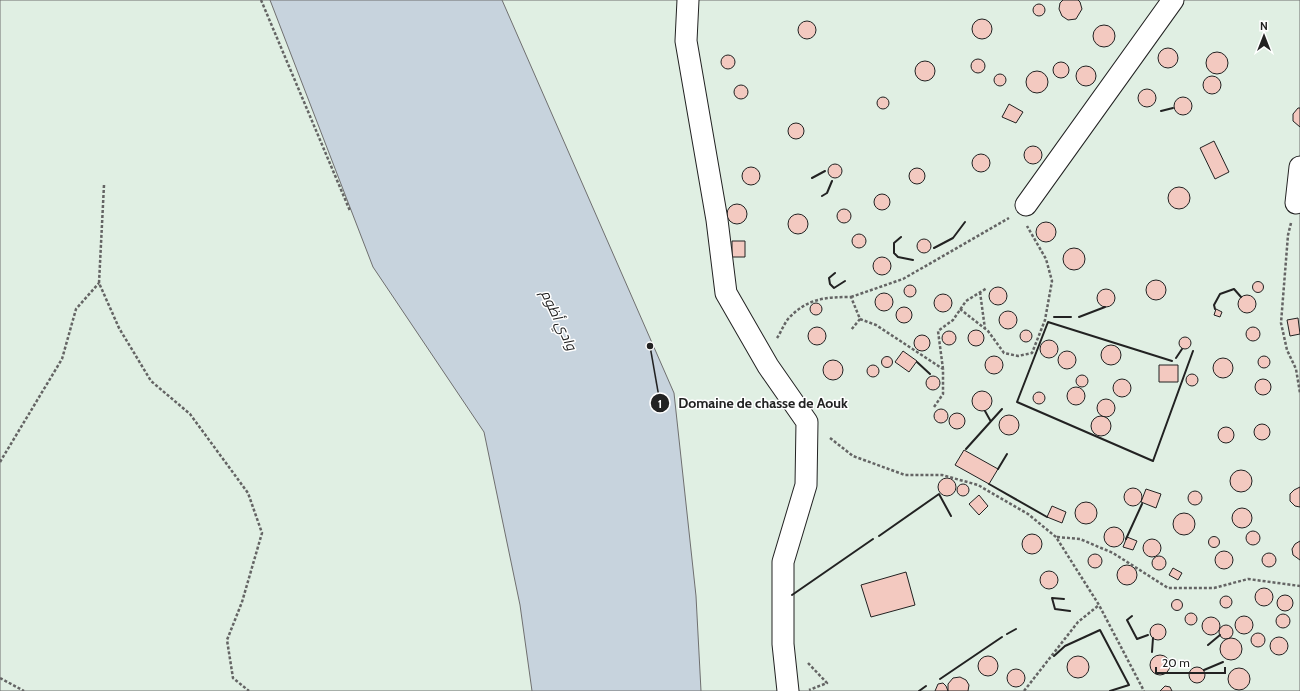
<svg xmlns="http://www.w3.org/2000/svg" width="1300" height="691" font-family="Cabin,Cairo,sans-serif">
<rect width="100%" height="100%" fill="#fff"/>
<path fill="#e0efe3" stroke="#6f6f6f" d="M0,0H1300V691H0Z"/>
<path fill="#c7d3dd" stroke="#6f6f6f" d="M270,0H502L674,393L696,596L701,691H532L520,605L484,432L373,267Z"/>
<path fill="#f3c9c0" stroke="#222" d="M1063,0H1078L1080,2L1082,9L1076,19L1068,20L1062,16L1059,9L1060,3Z
M1033 10a6 6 0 1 1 12 0a6 6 0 1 1-12 0Z
M972 29a10 10 0 1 1 20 0a10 10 0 1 1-20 0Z
M798 30a9 9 0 1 1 18 0a9 9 0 1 1-18 0Z
M1093 36a11 11 0 1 1 22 0a11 11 0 1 1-22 0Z
M1158 58a10 10 0 1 1 20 0a10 10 0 1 1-20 0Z
M1206 63a11 11 0 1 1 22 0a11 11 0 1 1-22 0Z
M721 62a7 7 0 1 1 14 0a7 7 0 1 1-14 0Z
M971 66a7 7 0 1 1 14 0a7 7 0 1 1-14 0Z
M915 71a10 10 0 1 1 20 0a10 10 0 1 1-20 0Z
M1053 70a8 8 0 1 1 16 0a8 8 0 1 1-16 0Z
M1076 76a10 10 0 1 1 20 0a10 10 0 1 1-20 0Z
M1026 82a11 11 0 1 1 22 0a11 11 0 1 1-22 0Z
M994 80a6 6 0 1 1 12 0a6 6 0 1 1-12 0Z
M1203 85a9 9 0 1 1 18 0a9 9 0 1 1-18 0Z
M734 92a7 7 0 1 1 14 0a7 7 0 1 1-14 0Z
M1138 98a9 9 0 1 1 18 0a9 9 0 1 1-18 0Z
M1174 106a9 9 0 1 1 18 0a9 9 0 1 1-18 0Z
M877 103a6 6 0 1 1 12 0a6 6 0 1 1-12 0Z
M1009,104L1023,112L1016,123L1002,117Z
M1298,108H1300V127L1293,121V114Z
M788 131a8 8 0 1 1 16 0a8 8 0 1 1-16 0Z
M1214,141L1229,172L1215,179L1200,148Z
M1024 155a9 9 0 1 1 18 0a9 9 0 1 1-18 0Z
M972 163a9 9 0 1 1 18 0a9 9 0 1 1-18 0Z
M828 171a7 7 0 1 1 14 0a7 7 0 1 1-14 0Z
M742 176a9 9 0 1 1 18 0a9 9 0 1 1-18 0Z
M909 176a8 8 0 1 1 16 0a8 8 0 1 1-16 0Z
M1168 198a11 11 0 1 1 22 0a11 11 0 1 1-22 0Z
M874 202a8 8 0 1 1 16 0a8 8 0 1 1-16 0Z
M727 214a10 10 0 1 1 20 0a10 10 0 1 1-20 0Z
M837 216a7 7 0 1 1 14 0a7 7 0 1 1-14 0Z
M788 224a10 10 0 1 1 20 0a10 10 0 1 1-20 0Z
M1036 232a10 10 0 1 1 20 0a10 10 0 1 1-20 0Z
M852 241a7 7 0 1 1 14 0a7 7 0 1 1-14 0Z
M917 246a7 7 0 1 1 14 0a7 7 0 1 1-14 0Z
M732,241H745V257H732Z
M1063 259a11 11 0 1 1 22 0a11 11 0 1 1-22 0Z
M873 266a9 9 0 1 1 18 0a9 9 0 1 1-18 0Z
M1146 290a10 10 0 1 1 20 0a10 10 0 1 1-20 0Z
M1252.5 287a5.5 5.5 0 1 1 11 0a5.5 5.5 0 1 1-11 0Z
M904 291a6 6 0 1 1 12 0a6 6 0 1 1-12 0Z
M989 296a9 9 0 1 1 18 0a9 9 0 1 1-18 0Z
M1097 298a9 9 0 1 1 18 0a9 9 0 1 1-18 0Z
M875 302a9 9 0 1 1 18 0a9 9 0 1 1-18 0Z
M934 303a9 9 0 1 1 18 0a9 9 0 1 1-18 0Z
M1238 304a9 9 0 1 1 18 0a9 9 0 1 1-18 0Z
M810 309a6 6 0 1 1 12 0a6 6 0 1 1-12 0Z
M896 315a8 8 0 1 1 16 0a8 8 0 1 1-16 0Z
M1216,309L1222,312L1220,317L1214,315Z
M999 320a9 9 0 1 1 18 0a9 9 0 1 1-18 0Z
M1298,318L1300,334L1290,336L1287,320Z
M1246 334a7 7 0 1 1 14 0a7 7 0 1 1-14 0Z
M808 336a9 9 0 1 1 18 0a9 9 0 1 1-18 0Z
M1020 336a6 6 0 1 1 12 0a6 6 0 1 1-12 0Z
M968 338a8 8 0 1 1 16 0a8 8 0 1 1-16 0Z
M942 338a7 7 0 1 1 14 0a7 7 0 1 1-14 0Z
M914 343a8 8 0 1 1 16 0a8 8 0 1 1-16 0Z
M1179 343a6 6 0 1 1 12 0a6 6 0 1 1-12 0Z
M1040 349a9 9 0 1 1 18 0a9 9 0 1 1-18 0Z
M1101 355a10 10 0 1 1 20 0a10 10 0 1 1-20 0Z
M1058 360a9 9 0 1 1 18 0a9 9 0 1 1-18 0Z
M903,351L917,361L909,372L895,362Z
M1258 362a6 6 0 1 1 12 0a6 6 0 1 1-12 0Z
M985 365a9 9 0 1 1 18 0a9 9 0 1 1-18 0Z
M881.5 362a5.5 5.5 0 1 1 11 0a5.5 5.5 0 1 1-11 0Z
M1213 368a10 10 0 1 1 20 0a10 10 0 1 1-20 0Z
M823 370a10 10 0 1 1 20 0a10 10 0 1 1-20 0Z
M867 371a6 6 0 1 1 12 0a6 6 0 1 1-12 0Z
M1159,365H1178V382H1159Z
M1186 380a6 6 0 1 1 12 0a6 6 0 1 1-12 0Z
M1076 381a6 6 0 1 1 12 0a6 6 0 1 1-12 0Z
M926 383a7 7 0 1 1 14 0a7 7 0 1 1-14 0Z
M1113 388a9 9 0 1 1 18 0a9 9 0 1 1-18 0Z
M1255 387a8 8 0 1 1 16 0a8 8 0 1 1-16 0Z
M1067 396a9 9 0 1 1 18 0a9 9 0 1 1-18 0Z
M972 401a10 10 0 1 1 20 0a10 10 0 1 1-20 0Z
M1033 398a6 6 0 1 1 12 0a6 6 0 1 1-12 0Z
M1097 408a9 9 0 1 1 18 0a9 9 0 1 1-18 0Z
M934 416a7 7 0 1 1 14 0a7 7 0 1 1-14 0Z
M949 421a8 8 0 1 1 16 0a8 8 0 1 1-16 0Z
M999 425a10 10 0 1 1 20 0a10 10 0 1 1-20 0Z
M1091 426a10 10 0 1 1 20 0a10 10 0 1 1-20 0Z
M1254 432a8 8 0 1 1 16 0a8 8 0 1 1-16 0Z
M1218 435a8 8 0 1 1 16 0a8 8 0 1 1-16 0Z
M964,450L998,469L989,484L955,465Z
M1230 481a11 11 0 1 1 22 0a11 11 0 1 1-22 0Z
M938 487a9 9 0 1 1 18 0a9 9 0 1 1-18 0Z
M957 490a6 6 0 1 1 12 0a6 6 0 1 1-12 0Z
M1300,487V507L1295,506L1290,501V494L1294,490Z
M1124 497a9 9 0 1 1 18 0a9 9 0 1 1-18 0Z
M1146,489L1161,494L1156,508L1141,502Z
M1188 498a7 7 0 1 1 14 0a7 7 0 1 1-14 0Z
M979,495L988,506L979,515L969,504Z
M1075 513a11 11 0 1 1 22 0a11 11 0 1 1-22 0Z
M1052,506L1066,512L1062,523L1047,517Z
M1232 518a10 10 0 1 1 20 0a10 10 0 1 1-20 0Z
M1173 524a11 11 0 1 1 22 0a11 11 0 1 1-22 0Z
M1104 537a10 10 0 1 1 20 0a10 10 0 1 1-20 0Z
M1246 538a7 7 0 1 1 14 0a7 7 0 1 1-14 0Z
M1022 544a10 10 0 1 1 20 0a10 10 0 1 1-20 0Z
M1208.5 542a5.5 5.5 0 1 1 11 0a5.5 5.5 0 1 1-11 0Z
M1127,537L1137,541L1133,550L1123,547Z
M1143 548a9 9 0 1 1 18 0a9 9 0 1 1-18 0Z
M1300,541V560L1293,555L1292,549L1295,544Z
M1215 560a9 9 0 1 1 18 0a9 9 0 1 1-18 0Z
M1262 560a7 7 0 1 1 14 0a7 7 0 1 1-14 0Z
M1088 561a7 7 0 1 1 14 0a7 7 0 1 1-14 0Z
M1152 563a7 7 0 1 1 14 0a7 7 0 1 1-14 0Z
M1117 575a10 10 0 1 1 20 0a10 10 0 1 1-20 0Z
M1173,568L1182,573L1178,580L1169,575Z
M1040 580a9 9 0 1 1 18 0a9 9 0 1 1-18 0Z
M906,572L915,605L871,617L861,585Z
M1255 597a9 9 0 1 1 18 0a9 9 0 1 1-18 0Z
M1277 603a8 8 0 1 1 16 0a8 8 0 1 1-16 0Z
M1220 602a6 6 0 1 1 12 0a6 6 0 1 1-12 0Z
M1171.5 605a5.5 5.5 0 1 1 11 0a5.5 5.5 0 1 1-11 0Z
M1185 619a6 6 0 1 1 12 0a6 6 0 1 1-12 0Z
M1276 621a7 7 0 1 1 14 0a7 7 0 1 1-14 0Z
M1235 625a9 9 0 1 1 18 0a9 9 0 1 1-18 0Z
M1202 626a9 9 0 1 1 18 0a9 9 0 1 1-18 0Z
M1150 632a8 8 0 1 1 16 0a8 8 0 1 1-16 0Z
M1219 632a7 7 0 1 1 14 0a7 7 0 1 1-14 0Z
M1251 640a7 7 0 1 1 14 0a7 7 0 1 1-14 0Z
M1270 646a9 9 0 1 1 18 0a9 9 0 1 1-18 0Z
M1220 649a11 11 0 1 1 22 0a11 11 0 1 1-22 0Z
M1150 665a10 10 0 1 1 20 0a10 10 0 1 1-20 0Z
M978 666a10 10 0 1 1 20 0a10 10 0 1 1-20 0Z
M1067 667a11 11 0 1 1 22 0a11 11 0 1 1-22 0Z
M1189 675a8 8 0 1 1 16 0a8 8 0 1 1-16 0Z
M1228 679a11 11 0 1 1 22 0a11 11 0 1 1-22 0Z
M1007 678a9 9 0 1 1 18 0a9 9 0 1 1-18 0Z
M960,677L966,680L969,685L968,691H948V684L953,678Z
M943,683L946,686L948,691H935L938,684Z
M1165,686L1170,687L1172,691H1160Z"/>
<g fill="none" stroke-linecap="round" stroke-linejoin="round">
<defs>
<path id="street" d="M688,0L686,41L717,220L726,293L768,366L807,422L806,485L783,562V644L788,691
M1296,203L1300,167
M1026,205L1173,0"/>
</defs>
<use href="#street" stroke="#222" stroke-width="23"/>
<path stroke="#646464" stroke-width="2.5" stroke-dasharray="3 2" stroke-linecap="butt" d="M261,0L350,211
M104,185L99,283L119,328L151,381L190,414L248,493L262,533L242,602L227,640L233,678L249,691
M1291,223L1288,235L1281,323L1287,350L1296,369L1300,393
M980,292L985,329
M851,297L903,279L1009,218
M960,309L988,331L1004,353L1018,356L1032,353L1045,320L1052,281L1046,259L1027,226
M860,319L876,325L943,369V394L934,407
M777,338C781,332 784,324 788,319C807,298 826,297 851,297L860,319L851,330
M943,369L938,331L953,320L966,301L987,288
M830,438L853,456L905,475H942L978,485L1028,514L1056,537L1099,605L1144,691
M0,462L62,359L76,309L99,283
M1057,537L1080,539L1113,553L1168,588H1214L1248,579L1300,586
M808,663L827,683L809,690
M0,678L24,691
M1024,691L1078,622L1099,605"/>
<use href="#street" stroke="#fff" stroke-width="21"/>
<path stroke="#222" stroke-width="2" d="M1161,111L1173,108
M812,178L825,171
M822,196L827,193L832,181
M901,237L894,243V253L898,257L913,260
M934,248L953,238L965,222
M835,273L829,278L830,284L834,288L845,281
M1215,309L1214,305L1220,294L1234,289L1241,297
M1054,317H1071
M1079,317L1105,307
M1176,358L1182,349
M1172,361L1048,322L1017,402L1153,461L1193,351
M917,362L930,374
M985,411L990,420
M966,449L1002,409
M998,469L1007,454
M989,484L1047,517
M879,536L939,494L951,516
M1126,539L1142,504
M792,595L873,539
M1064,599L1052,598L1055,609L1070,611
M1132,616L1127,620L1137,639L1148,635
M1007,634L1016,629
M1208,645L1220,635
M1152,652L1153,638
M1054,656L1065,646L1100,630L1129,685L1110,691
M1204,670L1223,662
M940,679L1002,637
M919,691L926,686"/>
</g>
<g text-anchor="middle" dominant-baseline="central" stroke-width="3" stroke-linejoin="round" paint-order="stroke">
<g font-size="14" font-style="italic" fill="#222" stroke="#fff">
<text transform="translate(559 320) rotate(65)">وادي أظوم</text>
</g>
</g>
<path fill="none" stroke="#222" stroke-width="1.5" d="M650 346L660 403"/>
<g fill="#222" stroke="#fff" stroke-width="1.5">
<circle cx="650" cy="346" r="4"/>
<circle cx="660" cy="403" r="10"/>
</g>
<g font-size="12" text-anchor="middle" font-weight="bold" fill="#fff">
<text x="660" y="408">1</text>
</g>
<g font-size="14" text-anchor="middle" font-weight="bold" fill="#222" stroke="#fff" stroke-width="3" stroke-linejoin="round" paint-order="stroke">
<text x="763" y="408">Domaine de chasse de Aouk</text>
</g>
<g transform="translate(1264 36)" stroke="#ffffff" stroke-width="3" paint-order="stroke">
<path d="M0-3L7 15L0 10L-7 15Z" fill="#222222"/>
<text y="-6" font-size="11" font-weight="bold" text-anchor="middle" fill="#222222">N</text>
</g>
<path d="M1156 667v6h69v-6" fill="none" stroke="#222222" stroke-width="2"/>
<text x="1162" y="667" font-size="12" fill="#222222" stroke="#ffffff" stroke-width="3" paint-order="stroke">20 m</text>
</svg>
